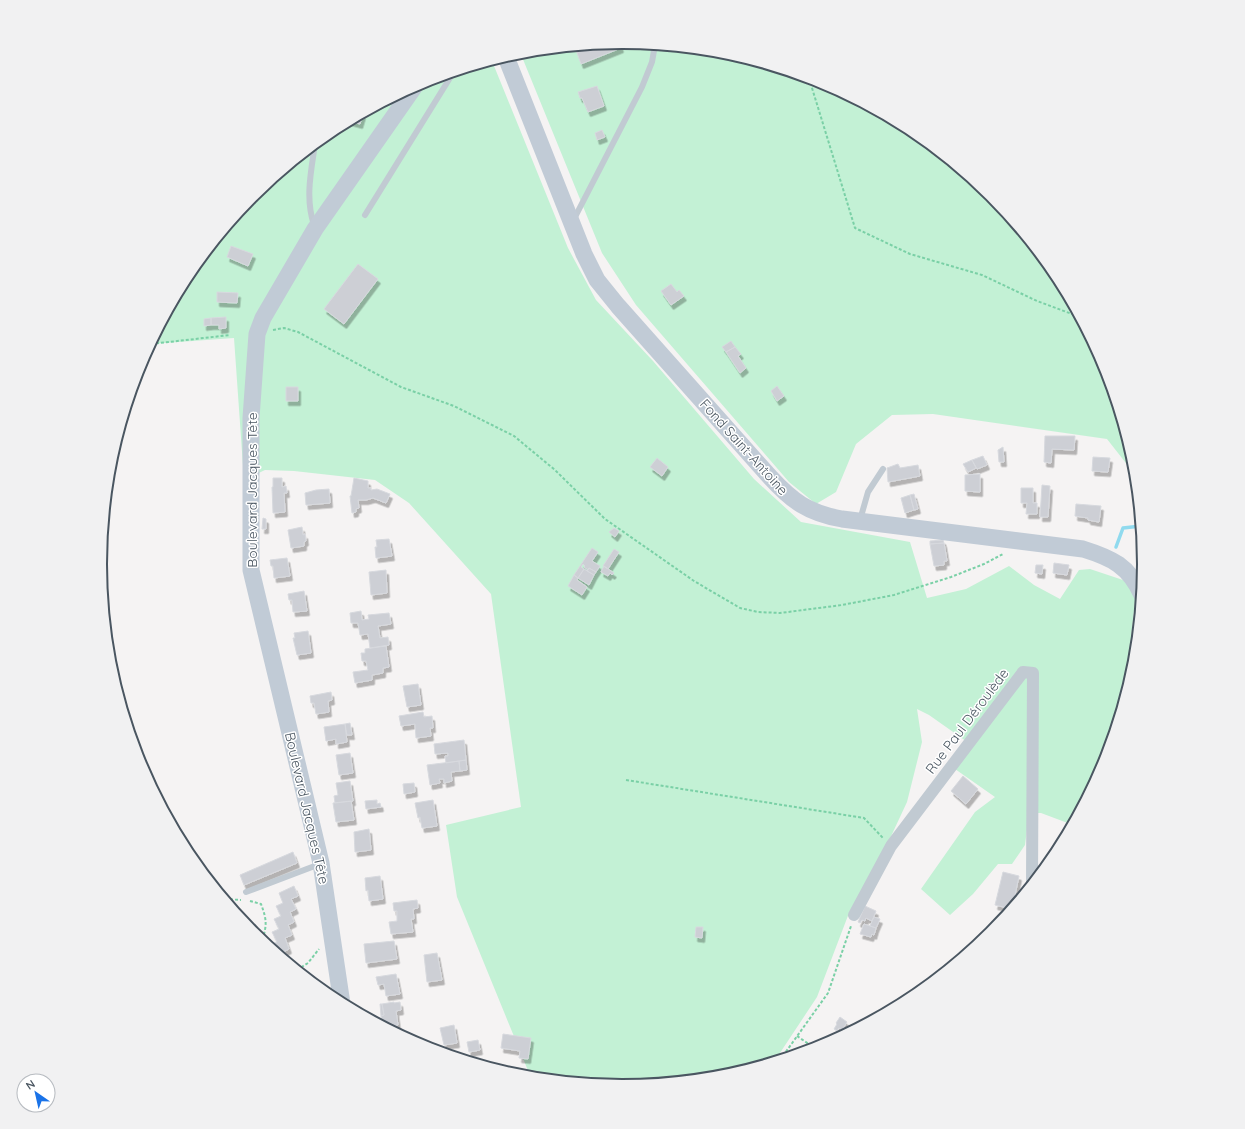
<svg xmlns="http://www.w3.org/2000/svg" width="1245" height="1129" font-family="Quicksand,sans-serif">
<defs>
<filter id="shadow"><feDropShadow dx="2.5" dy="4.5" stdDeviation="0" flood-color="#0004"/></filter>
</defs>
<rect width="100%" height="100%" fill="#f5f3f3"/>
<path fill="#c3f1d5" d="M623,42L725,52L823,82L913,130L992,195L1057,274L1105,365L1135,463L1142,538L1129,467L1107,439L933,414L892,415L856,444L836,492L816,504L789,482L636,305L602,253L520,52Z
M492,61L568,248L596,300L653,361L754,479L801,522L910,542L927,598L966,589L1009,566L1034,585L1060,599L1079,570L1090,569L1123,580L1136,592L1126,684L1113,738L1105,765L1073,825L1041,813H1029L1025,845L1012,864H998L973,894L950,915L921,889L975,812L995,797L955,769L973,746L929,715L917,709L922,742L907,802L886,847L849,913L817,997L774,1062L724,1077L622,1087L531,1078L457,897L446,825L521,807L491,594L409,503L375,480L294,471L265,470L244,480L234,338L151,344L188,274L253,195L332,130L423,82Z"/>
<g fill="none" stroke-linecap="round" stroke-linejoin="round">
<path stroke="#90daee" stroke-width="3.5" d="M1116,547L1123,528L1141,526"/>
</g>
<path fill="#cdcfd5" stroke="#d7d9de" filter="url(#shadow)" d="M619,42L621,48L581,64L575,47Z
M597,86L604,106L588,112L582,98H580L578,92Z
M363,114L360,124L349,121Z
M602,130L605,137L597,140L595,133Z
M231,246L253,254L248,266L227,257Z
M358,264L378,279L344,324L324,309Z
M671,284L677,292L679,290L684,296L671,305L661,291Z
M217,292L238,293L237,303L217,302Z
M226,317V328L219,329V325H211V318Z
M211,318V325L204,326V319Z
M731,341L735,347L726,352L722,347Z
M735,347L741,354L738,356L746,368L740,373L726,352Z
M777,386L784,396L777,401L771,391Z
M286,387H298V401H286Z
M1045,436H1075L1074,450L1052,449L1051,463L1044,462Z
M1003,447L1004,462H999L998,450Z
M983,456L987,465L977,469L972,460Z
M1093,457L1110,458L1108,472L1092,471Z
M657,458L668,467L662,476L650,467Z
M972,460L976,468L968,472L963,464Z
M898,464L900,468L918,465L920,476L888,482L887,468Z
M980,474V492L965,491V475Z
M273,478H282V487L286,486L287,493H284L285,512L273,513L272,487H273Z
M354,478L368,481V488H371V490L377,489L390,494L386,503L373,498L366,500H358L359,508L356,509V512L352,513L350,496H351Z
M1042,485L1050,486L1048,517H1040Z
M1021,488H1033V503H1037V514H1026L1027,503H1021Z
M329,489L330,503L306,505L305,493L316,490Z
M914,494L918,509L914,510L910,495Z
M910,495L914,510L905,513L901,498Z
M1076,504L1101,506L1099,522L1088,520V518L1075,516Z
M263,518L266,519V529H262Z
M302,527L303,535L305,534L306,541L304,542V546L291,548L288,530Z
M614,528L619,531L615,537L609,532Z
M389,539L392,556L376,558L375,547H377L376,540Z
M943,540L944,543L930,544V541Z
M944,543L947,561H944V565L934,566L930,544Z
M592,548L598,552L592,561L600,566L596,572L589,568L588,570L584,567L585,566L583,564L581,567L584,569L578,578L574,575Z
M614,549L619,552L608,569L603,566Z
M287,558L290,576L274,578L273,566H271L270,560Z
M1054,563L1069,565L1067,575L1053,573Z
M1036,565H1043L1042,574L1035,573Z
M604,566L614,573L612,575L610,573L608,576L601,572Z
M589,568L596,572L594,575L587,571Z
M584,569L594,575L589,585L578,578Z
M386,570L387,593L371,595L369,572Z
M574,575L578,578L577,580L587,587L582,595L568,586Z
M304,591L307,611L293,612L292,600H289L288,594Z
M361,611L362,620L369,619L368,615L389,613L391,624L378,626L380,638L388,637L389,645L370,648L368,634L360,635L358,623H351L350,613Z
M308,631L311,653L297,655L293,638H295L294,633Z
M386,646L389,667L383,668V673L372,675V680L355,683L353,672L368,670L366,661H362L361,653H365V649Z
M418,684L421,705L407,707L403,686Z
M331,692L332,700L328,701L329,712L316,714L314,703H311L310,696Z
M423,712L424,717L432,716L433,728H430L431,736L416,738L415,724L401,726L399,716Z
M350,723L352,735H347L345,724Z
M345,724L347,742L336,744V739L326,741L324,727Z
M464,740L466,760L446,763L445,756H448V753L435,754L434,744Z
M350,753L353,773L339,775L336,755Z
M466,760L467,770L460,771L459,761Z
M459,761L460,771L451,772L452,781L444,783V779H439L440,783L430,785L427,765Z
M963,776L978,789L966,804L951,791Z
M350,781L353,801L335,803L334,796L338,795L336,783Z
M414,783L415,792L404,794L403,784Z
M377,800V804L380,803L381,807L366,809L365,801Z
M433,800L437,826L422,828L420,817L418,818L415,803Z
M351,801L354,820L336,822L333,803Z
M369,829L371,850L355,852L354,832Z
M1060,838L1065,839L1059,852L1056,851L1057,848L1055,847V843H1058Z
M293,852L297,863L244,885L240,875Z
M1049,855L1056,856L1046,869Z
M1003,872L1019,876L1015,895L1019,896L1017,903L1012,909L995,905Z
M380,876L383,899L369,901L368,890L366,891L365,878Z
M294,886L298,896L291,899L296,909L290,912L294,922L288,925L292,935L285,938L289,949L283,952L287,962L272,949L270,945L277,942L272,932L279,929L274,919L281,916L276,906L283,903L279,893Z
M417,900L418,908L413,909L414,919H411L413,932L391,934L389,922L397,921V911H394L393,903Z
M865,906L876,911L872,921L866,918L865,921L862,920L860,923L858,922Z
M248,917L254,931L252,932L241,920Z
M874,917L880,919L876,928L870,926Z
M864,924L876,928L874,935L872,934L871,937L860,934Z
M990,925L996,929L979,945H978Z
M696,927H703L702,938L695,937Z
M394,941L397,959L366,963L364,944Z
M437,953L442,980L427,982L424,955Z
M396,974L400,994L386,996L384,984L378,985L376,977Z
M394,1002V1003L400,1002L401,1010L396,1011L398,1025L385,1027L383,1026L381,1016L384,1015L382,1004Z
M380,1004H382L384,1015L381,1016Z
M840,1017L847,1022L842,1030L839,1028L837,1031L834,1029L837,1024L836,1023Z
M454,1025L457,1043L444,1045L440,1028Z
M401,1030L402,1036L392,1031Z
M503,1034L531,1038L528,1059L519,1058L520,1051L501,1048Z
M478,1040L480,1050L469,1052L467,1042Z"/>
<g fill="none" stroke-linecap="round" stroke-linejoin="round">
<path stroke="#7ad0a6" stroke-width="2" stroke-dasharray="3 2" stroke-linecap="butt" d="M811,78L812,88L855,228L910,254L982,275L1037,301L1080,317
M273,330L284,328L298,332L401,387L454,406L514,436L555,470L605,519L694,581L740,608L758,612L780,613L842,605L894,595L951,577L984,564L1003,554
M151,344L230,335
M626,780L864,818L883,838
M225,899L241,900
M250,901L261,904C267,920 267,925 262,941
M297,970L308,963L319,949
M797,1036L816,1049
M780,1060L828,993L851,926"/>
<path stroke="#c1cad2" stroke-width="6" d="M365,215L453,73
M574,219L642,87L652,62L655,45
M314,225C305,198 311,172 315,144
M860,520L868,492L883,469
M246,892L320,864"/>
<path stroke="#c1cad2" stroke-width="12" d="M854,915L891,846L1023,672L1033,673L1032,885"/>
<path stroke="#c1cbd6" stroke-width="17" d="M506,57L584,254L597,280L618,306L770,477C792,501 808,513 842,519L1083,549C1112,558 1129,566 1142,595
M342,1004L321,863L251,570V418L257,334L263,318L315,229L415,86"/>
</g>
<g text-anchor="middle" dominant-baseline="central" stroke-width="3" stroke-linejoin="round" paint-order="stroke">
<g font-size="14" fill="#4a5661" stroke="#fff">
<text transform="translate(744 447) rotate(48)">Fond Saint-Antoine</text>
<text transform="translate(252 490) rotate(-90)">Boulevard Jacques Tête</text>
<text transform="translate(967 721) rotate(-53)">Rue Paul Déroulède</text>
<text transform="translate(307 808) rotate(77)">Boulevard Jacques Tête</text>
</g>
</g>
<path d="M0 0H1245V1129H0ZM107 564a515 515 0 1 1 1030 0a515 515 0 1 1-1030 0Z" fill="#f1f1f2" fill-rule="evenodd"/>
<path fill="none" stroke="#4a5661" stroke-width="2" d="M107 564a515 515 0 1 1 1030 0a515 515 0 1 1-1030 0Z"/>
<g transform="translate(36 1093) rotate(326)"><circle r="19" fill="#ffffff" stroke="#b7bbc0"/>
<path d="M0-3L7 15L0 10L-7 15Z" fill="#1a73e8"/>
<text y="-6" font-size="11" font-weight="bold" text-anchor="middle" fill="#4a5661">N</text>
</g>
</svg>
